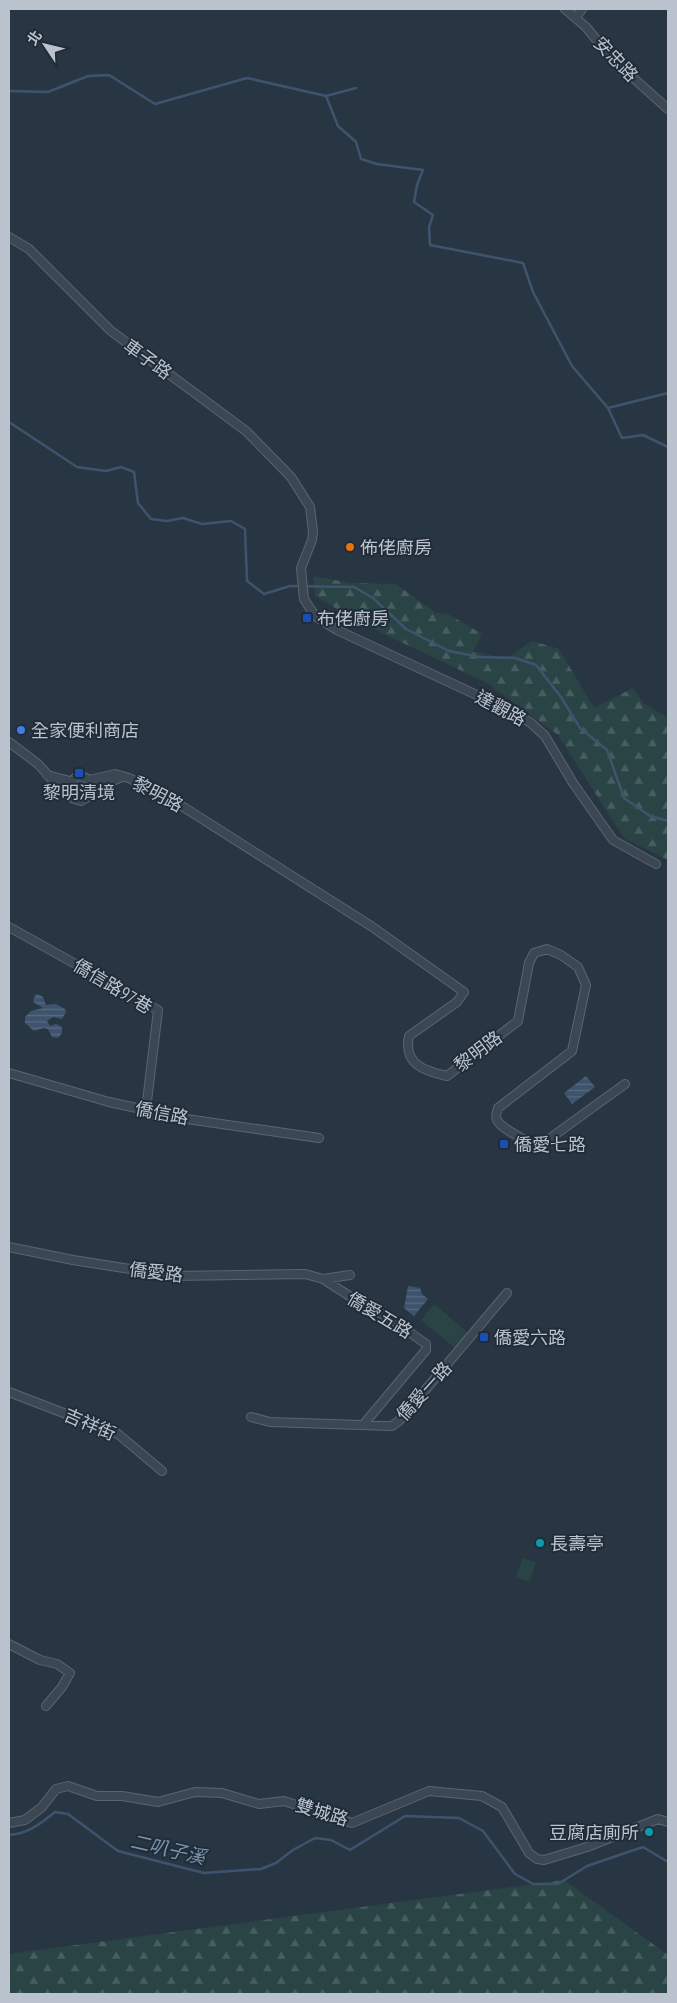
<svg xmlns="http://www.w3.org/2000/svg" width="677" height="2003" font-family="'PT Sans Narrow','Noto Sans TC',sans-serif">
<defs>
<pattern id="forest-firs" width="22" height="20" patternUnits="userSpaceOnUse" patternTransform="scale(1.25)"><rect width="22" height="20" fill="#2a4445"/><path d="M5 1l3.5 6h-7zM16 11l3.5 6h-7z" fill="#475d5f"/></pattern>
<pattern id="water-rules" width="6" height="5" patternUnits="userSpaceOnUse" patternTransform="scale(1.25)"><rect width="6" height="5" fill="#3e546d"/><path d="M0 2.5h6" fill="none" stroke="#586b81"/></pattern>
</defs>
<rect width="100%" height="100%" fill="#283644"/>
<path fill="url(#forest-firs)" d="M313,576L351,583L396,584L436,613L448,614L482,634L473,651L506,659L532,641L559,649L594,708L633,688L643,703L668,718V860L624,838L558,735L487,683L363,624L315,596Z
M564,1880L668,1955V1994H9V1954Z"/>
<path fill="#2a4445" d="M434,1304L468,1333L456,1349L421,1320Z
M523,1558L536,1563L529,1582L516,1577Z"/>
<path fill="url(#water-rules)" d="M38,994L43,997L46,1005L56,1004L65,1009L66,1012L62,1019L53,1017L47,1021L50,1026L56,1024L62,1027V1033L58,1038L52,1037L48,1029L44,1028L34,1031L25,1023V1017L31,1011L43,1008L33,1002L35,995Z
M586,1076L595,1087L572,1104L564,1093Z
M408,1286L420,1288L422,1294L428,1299L414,1316L404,1308Z"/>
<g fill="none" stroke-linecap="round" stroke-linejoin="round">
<path stroke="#3e546d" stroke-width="2.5" d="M9,91L48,92L88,76L109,75L155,104L247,78L326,96L338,126L356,142L361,159L377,164L423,170L417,185L414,202L433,215L429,227L430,245L523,263L533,292L572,366L608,408L622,438L643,435L668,447
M326,96L356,88
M608,408L668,393
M9,422L77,467L106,471L121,467L134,472L138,503L151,519L167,521L183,518L202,524L231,521L245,529L247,581L264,594L290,586L354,587L373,598L406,629L449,651L480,657L515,658L536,665L561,697L580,728L607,750L624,798L650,816L668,821
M9,1835C28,1834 40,1824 55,1812L68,1814L118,1851L204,1873L261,1869L276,1863L293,1850L315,1838L331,1840L350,1850L405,1816L459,1818L483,1831L515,1874L533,1884H558L587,1866L643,1847L668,1862"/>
<defs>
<path id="minor" d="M565,9L586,27L612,59L668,109
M576,17L582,9
M9,237L29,249L111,331L246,431L291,477L310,507L313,531L312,540L301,568L304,599L315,616L337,630L511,711L531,723L545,736L573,783L613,840L656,864
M9,742L38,764L55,783L68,788
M47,775L70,781
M89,780L92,789L90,796L81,801L72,798L68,792V785L77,776L86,778L89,780L115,774L129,778L177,803L371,926L464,992L457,1002L409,1036C403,1064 424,1071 447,1076L518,1021L529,963L534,953L547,949L561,955L578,967L586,985L572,1051L498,1108C497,1111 495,1116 497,1120C502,1130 528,1141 538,1147L625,1084
M92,789L122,777
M9,927L158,1010L146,1110
M9,1073L109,1102L146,1110L152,1114L319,1138
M9,1247L73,1260L174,1276L305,1274L323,1279L351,1297L391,1319L426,1344V1350L363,1425
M323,1279L350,1275
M9,1392L118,1434L162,1471
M251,1417L270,1422L392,1426L400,1420L507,1293
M9,1644L40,1660L57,1664L70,1673L62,1687L46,1706
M9,1823L25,1820L42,1807L56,1789L68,1786L97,1796H122L158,1802L195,1792L222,1793L259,1804L284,1801L352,1823L429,1791L482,1796L502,1807L529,1853L537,1859L544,1860L587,1847L658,1819L668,1822"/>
</defs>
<use href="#minor" stroke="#5b6571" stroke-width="10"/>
<use href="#minor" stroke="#3c4754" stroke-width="8"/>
</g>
<circle fill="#e8710a" stroke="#212c39" stroke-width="2" cx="350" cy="547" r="5"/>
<g fill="#1a4fb4" stroke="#212c39" stroke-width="2">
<rect x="302" y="613" width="10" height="10" rx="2.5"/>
<rect x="74" y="768" width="10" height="10" rx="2.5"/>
<rect x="499" y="1139" width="10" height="10" rx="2.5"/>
<rect x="479" y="1332" width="10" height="10" rx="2.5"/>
</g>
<circle fill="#3f7fe0" stroke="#212c39" stroke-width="2" cx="21" cy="730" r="5"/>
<g fill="#0f9aa8" stroke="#212c39" stroke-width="2">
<circle cx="540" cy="1543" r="5"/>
<circle cx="649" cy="1832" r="5"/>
</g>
<g text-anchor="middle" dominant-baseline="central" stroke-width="4" stroke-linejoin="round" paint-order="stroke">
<g font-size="18" fill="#bac3cd" stroke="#212c39">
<text transform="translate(616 59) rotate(46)">安忠路</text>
<text transform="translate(148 359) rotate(36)">車子路</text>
<text transform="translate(501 708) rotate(28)">達觀路</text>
<text transform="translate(158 794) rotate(28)">黎明路</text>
<text transform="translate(113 986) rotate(31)">僑信路97巷</text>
<text transform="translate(478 1051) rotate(-37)">黎明路</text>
<text transform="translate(162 1113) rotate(11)">僑信路</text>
<text transform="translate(156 1272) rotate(7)">僑愛路</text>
<text transform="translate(380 1315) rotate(31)">僑愛五路</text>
<text transform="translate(424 1391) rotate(-48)">僑愛一路</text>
<text transform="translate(90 1424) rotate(23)">吉祥街</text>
<text transform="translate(322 1812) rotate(17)">雙城路</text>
</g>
<g font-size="18" fill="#bac3cd" stroke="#212c39" text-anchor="start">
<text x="360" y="547">佈佬廚房</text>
<text x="317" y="618">布佬廚房</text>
<text x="31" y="730">全家便利商店</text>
<text x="79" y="792" text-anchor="middle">黎明清境</text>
<text x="514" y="1144">僑愛七路</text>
<text x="494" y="1337">僑愛六路</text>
<text x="550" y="1543">長壽亭</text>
<text x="639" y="1832" text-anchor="end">豆腐店廁所</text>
</g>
<g font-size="19" font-style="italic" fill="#7b95af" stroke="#212c39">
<text transform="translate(168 1849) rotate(13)">二叭子溪</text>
</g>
</g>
<rect width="677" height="2003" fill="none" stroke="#bac3cd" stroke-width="20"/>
<g transform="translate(45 45) rotate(305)" stroke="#212c39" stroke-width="4" paint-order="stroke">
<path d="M0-4L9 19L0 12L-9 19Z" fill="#bac3cd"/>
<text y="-8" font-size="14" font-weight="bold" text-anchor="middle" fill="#bac3cd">北</text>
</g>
</svg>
